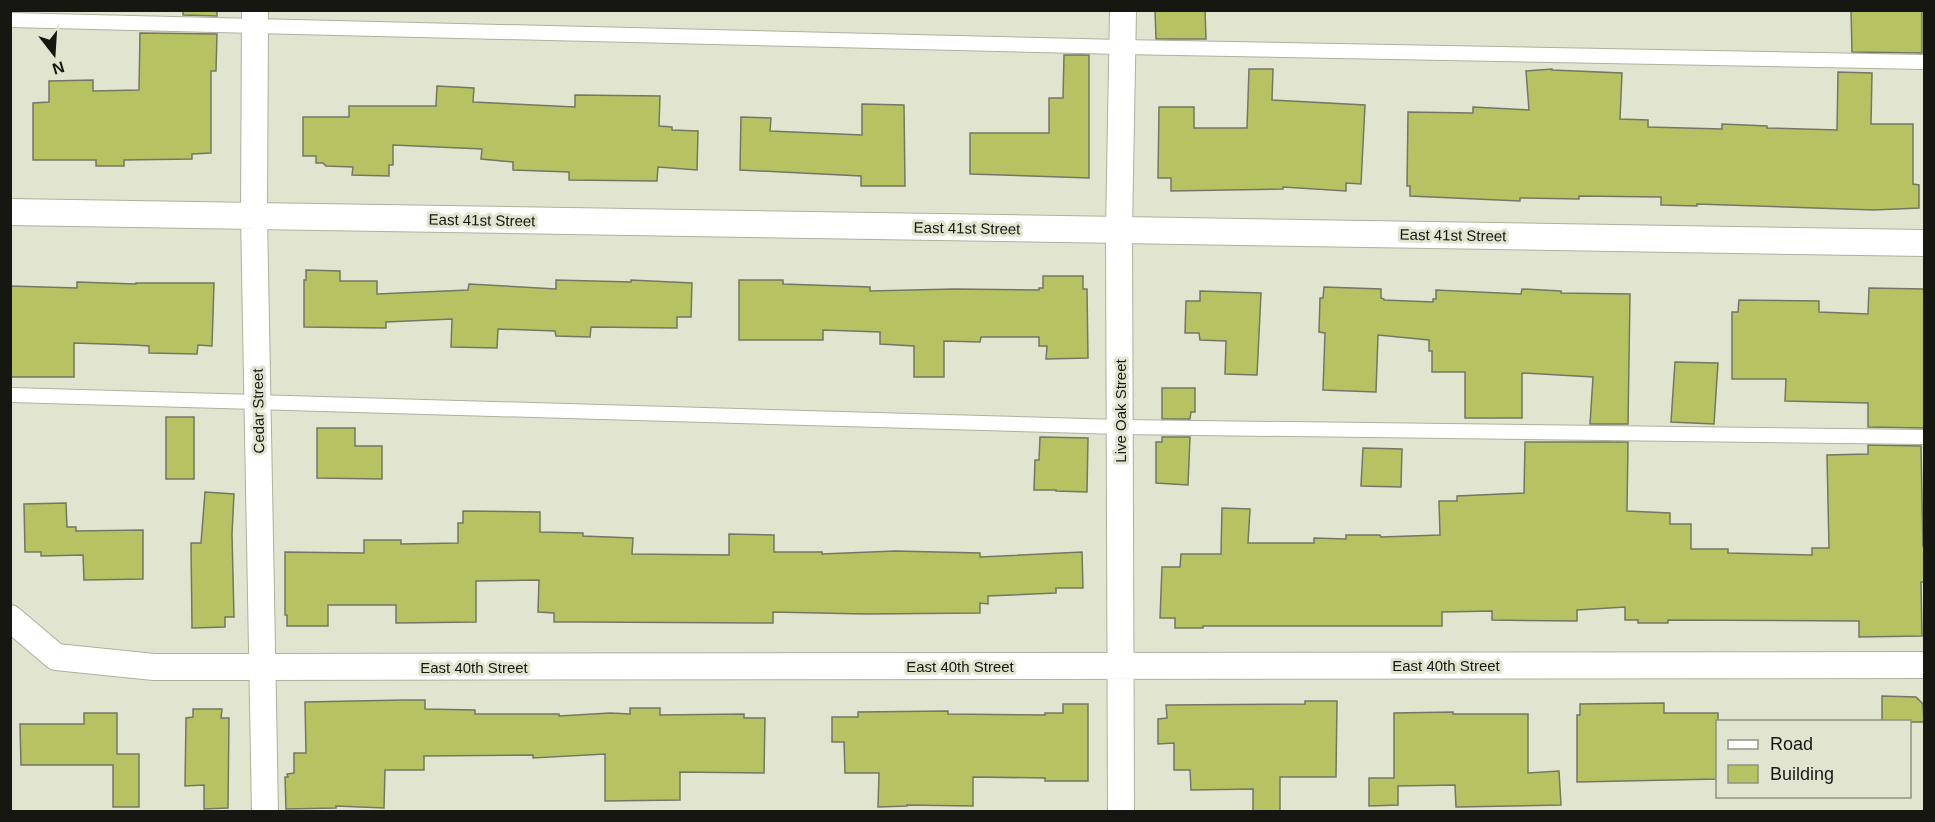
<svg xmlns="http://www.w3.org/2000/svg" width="1935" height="822" font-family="Arial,sans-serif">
<rect width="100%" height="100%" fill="#e1e5d0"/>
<path fill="#b7c362" stroke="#737764" stroke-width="1.5" d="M183,10H217V16L183,15Z
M1155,10H1205L1206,39H1156Z
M1851,10H1922V53L1852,52Z
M140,33L217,34L216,71H211V153L192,154V159L124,160V166H96V160H33V103L49,102V81L93,80V91L139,90Z
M1064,55H1089V178L970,174V133H1049V98H1063Z
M1249,69H1273L1272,100L1365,105L1361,184L1346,183V191L1283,187V189L1171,191V178H1158L1159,107H1194V128H1247Z
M1552,69V70L1622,73L1620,119L1648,120V127L1722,129V124L1767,126V128L1837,130L1838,72L1872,73L1871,124H1913V184L1919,185V208L1874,210L1697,204V206L1661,205V197L1579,196V199L1520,198V201L1410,196V186H1407L1408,112L1473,113V107L1529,110L1526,71Z
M437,86L474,88L473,102L575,107V95L660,96L659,126L672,127V130L698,131L697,170L658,167L657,181L569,180V172L513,170V162L481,159L482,149L393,145V165H389V176L352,175L353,167L326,166L323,163H316V156H303V117H349V106H436Z
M862,104L904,105L905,186H861V176L740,170L741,117L771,118L770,131L862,135Z
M306,270L340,271V281H377V294L468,290L469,284L556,289V280L631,282V280L692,283L691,317H677V328L591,327L590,337L556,336L555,331L498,329L497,348L451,347L452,319L386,322V328L304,327V280H306Z
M1043,276H1083V289H1087L1088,358L1046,359L1047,346H1039V337H981L980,342L944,341V377H914V346L880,344V332L823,330V340H739V280H783V284L870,287V291L954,289L1039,290V288H1043Z
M77,282L136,284V283H214L212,346L198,345L197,354L149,353V346L135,345L74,343V377H10V286L77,288Z
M1324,287L1381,289V298L1384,299V300L1433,302V299H1436V290L1521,294L1522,289L1561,291V293L1630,294L1628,424H1590L1593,377L1522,373V418H1465V372H1432V351H1429V340L1378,335L1376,392L1323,390L1325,333L1319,332L1320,298H1323Z
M1869,288L1924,289V428L1868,427V403L1785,401L1786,379H1732V312H1738L1739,300L1819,301V312L1868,314Z
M1200,291L1261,293L1257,375L1225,374L1226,341L1200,340L1199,333H1185L1186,301H1200Z
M1675,362L1718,363L1714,424L1671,422Z
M1162,388H1195V412H1191L1190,419H1162Z
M166,417H194V479H166Z
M317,428H355V446H382V479L317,478Z
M1040,437L1088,438L1087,492L1056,491V490H1034L1035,460H1039Z
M1162,437H1190L1188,485L1156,483V442H1162Z
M1525,442H1628L1627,511L1670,513V524H1691V549H1728V553L1812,555V548H1829L1827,455L1868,454V445L1921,446L1923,546H1924V582H1921L1922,636L1859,637V621L1668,620V623H1638V620H1625V607L1577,610V621L1492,620V611L1442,612V626H1203V628H1175V618H1160L1162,567H1180L1181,554H1221L1222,508L1250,509L1248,543H1314V538L1346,539V535H1380L1381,537L1440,535L1439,501H1457V496L1524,493Z
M1363,448L1402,449L1401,487L1361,486Z
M205,492L234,494L232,534L234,617H225V627L192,628L191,543H201Z
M66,503L67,527H76V531L143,530V579L84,580L83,555L41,556V552H25L24,504Z
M463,511L540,512V532L583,533V536L633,538L632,554L729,555V534L774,535V552H822V554L895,551L980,553V557L1082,552L1083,588H1056V593L988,596V604L980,603V613L865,614L773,612V623L581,622H554V613L538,612L539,580L476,581V622L396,623V605H328V626H287V615H285V552L364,553V540H401V544L458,543V523H463Z
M1882,696L1916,697L1923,704L1924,722H1882Z
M403,700H425V709L475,710V714H559V716L610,713L630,714V708H660V715L744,714V718H765L764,773L680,772V800L605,801V754L533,758V755L424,756V770H385L384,808L336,806V808L286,809L285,777H288L287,774L294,773V753H306L305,702Z
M1305,701H1337L1336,777H1280V811H1253V789L1191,790L1190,770H1174V743L1158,744V719L1167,718L1166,705L1305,704Z
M1664,703V713H1718V779L1577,782V715H1580V704Z
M1063,704H1088V781H1045V778L973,777V806L907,805V806L878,807L879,773H845L844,742H832V717H858V712L948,711V714L1045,715V713H1063Z
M193,709H222L221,718H229L228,808L204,809V785L185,786L186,718L193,717Z
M1453,712V714H1528V773L1559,771L1561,805L1456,807L1455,785L1398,786V805L1369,806V778H1394V713Z
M84,713H117V754H139V807H113V765H21L20,724H84Z"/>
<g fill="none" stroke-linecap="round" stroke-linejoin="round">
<defs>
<path id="lane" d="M10,20L1122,47L1924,62
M10,395L1120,427L1924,437"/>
<path id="street" d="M255,10L254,216L265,812
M10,212L1924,243
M10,618L56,657L154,667L1924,665
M1121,812L1119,230L1123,10"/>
</defs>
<use href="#lane" stroke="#adb19d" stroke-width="16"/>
<use href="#street" stroke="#adb19d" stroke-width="28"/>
<use href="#lane" stroke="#fff" stroke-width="14"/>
<use href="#street" stroke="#fff" stroke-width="26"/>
</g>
<g text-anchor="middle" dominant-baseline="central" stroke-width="6" stroke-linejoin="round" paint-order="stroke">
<g font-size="15" fill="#161710" stroke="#e1e5d0">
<text transform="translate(482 220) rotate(1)">East 41st Street</text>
<text transform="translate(967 228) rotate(1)">East 41st Street</text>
<text transform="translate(1453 235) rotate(1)">East 41st Street</text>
<text transform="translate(258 411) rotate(-91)">Cedar Street</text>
<text transform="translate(1120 411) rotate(-90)">Live Oak Street</text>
<text x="1446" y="665">East 40th Street</text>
<text x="960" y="666">East 40th Street</text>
<text x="474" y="667">East 40th Street</text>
</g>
</g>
<rect width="1935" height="822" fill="none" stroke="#161710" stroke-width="24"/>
<rect x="1716" y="720" width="195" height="78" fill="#e1e5d0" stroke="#909383" stroke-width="1.5"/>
<rect x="1728" y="740" width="30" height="9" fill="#ffffff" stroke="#909383" stroke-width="1.5"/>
<text x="1770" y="750" font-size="18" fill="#161710">Road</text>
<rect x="1728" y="765" width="30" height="18" fill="#b7c362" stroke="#909383" stroke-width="1.5"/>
<text x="1770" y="780" font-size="18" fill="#161710">Building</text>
<g transform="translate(54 54) rotate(163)" stroke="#e1e5d0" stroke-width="4.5" paint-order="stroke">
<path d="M0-4.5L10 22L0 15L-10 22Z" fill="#161710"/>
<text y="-9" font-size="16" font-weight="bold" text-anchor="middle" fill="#161710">N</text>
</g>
</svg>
